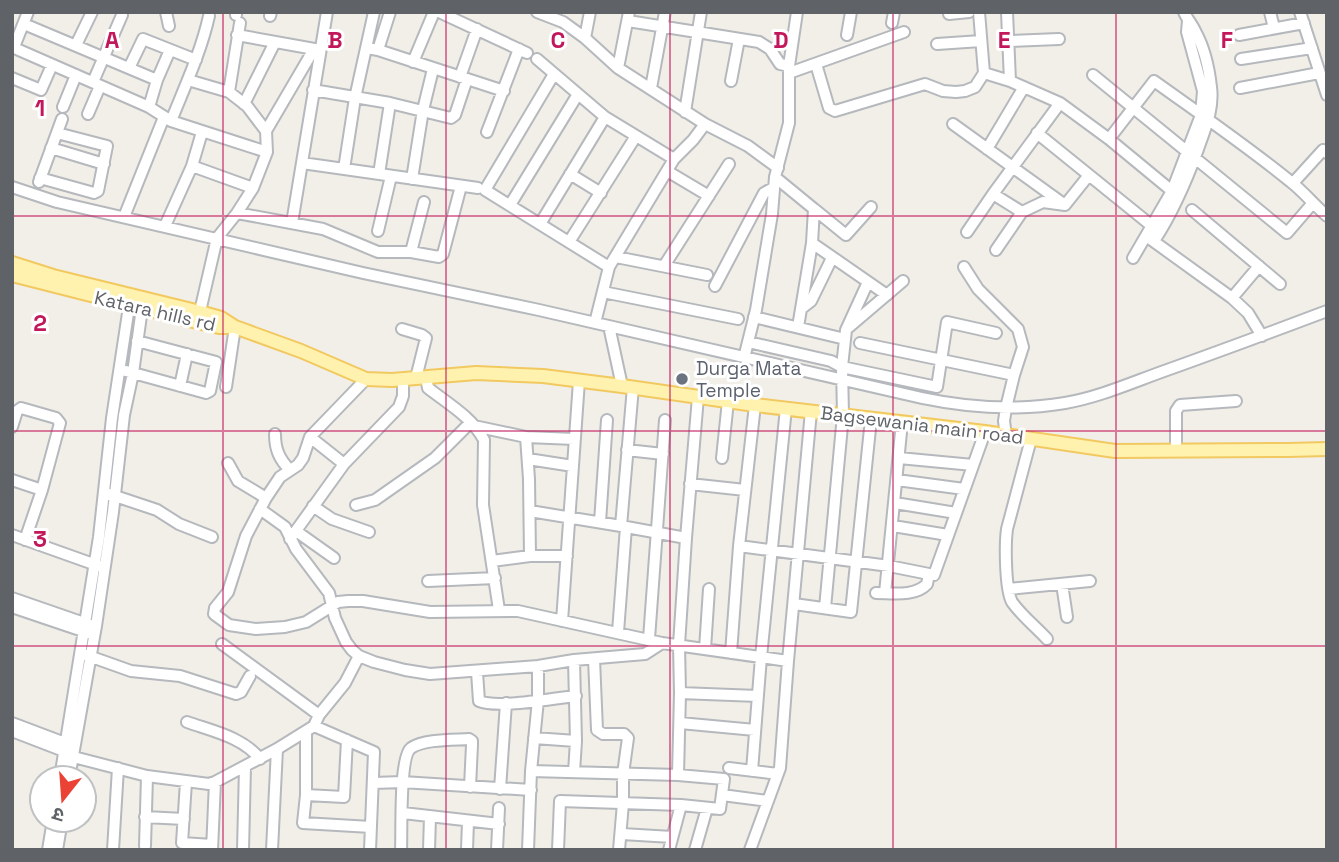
<svg xmlns="http://www.w3.org/2000/svg" width="1339" height="862" font-family="'Space Grotesk','Noto Sans Devanagari',sans-serif">
<rect width="100%" height="100%" fill="#f1efe8"/>
<g fill="none" stroke-linecap="round" stroke-linejoin="round">
<defs>
<path id="minor" d="M166,12L169,26
M439,12L527,53
M537,12L563,22L585,38L618,68L705,124L748,146L778,168
M949,12V14L969,12
M1007,12L1010,81
M1270,12L1274,28
M1300,12L1327,95
M236,15V12
M270,16L271,12
M628,21L759,42L770,49L780,64L789,66
M892,23L894,12
M24,24L157,80
M237,35L320,50
M847,35L851,12
M1239,35L1304,23
M585,38L590,12
M1009,41L1059,39
M937,44L981,41
M76,45L92,12
M12,47L149,107L171,121L267,152
M14,47L28,12
M367,48L378,50L504,91
M378,50L390,12
M537,59L605,117L674,159
M1241,59L1312,48
M413,62L434,12
M816,64L829,108L835,111L925,84L943,91L956,92L965,91L975,87L984,73L979,12
M129,68L143,39L196,60
M618,68L629,12
M789,73L904,32
M984,73L1010,81L1060,103L1109,139L1172,191
M554,74L485,190L609,267
M1093,75L1287,233L1312,204
M460,77L477,29
M12,78L41,90L52,65
M188,80L229,92
M731,81L739,39
M93,82L122,15
M651,88L665,12
M1240,88L1319,73
M313,90L390,103L451,118L455,115L467,79
M244,104L275,42
M63,107L76,75
M149,107L157,80L170,50
M685,112L701,12
M88,114L100,86
M171,121C185,86 201,52 209,16
M953,124L1065,205
M266,131L314,49
M202,132L192,166L253,188
M487,132L519,49
M1037,133L1157,230
M1109,139L1154,81C1200,114 1247,146 1291,182C1304,192 1314,205 1327,216
M51,148L104,164
M987,149L1024,87
M302,163L478,188
M344,169L355,98L374,12
M667,171L709,196
M379,174L390,103
M570,174L601,193
M775,177L814,209L812,243L798,327
M40,178L94,193L98,191L107,146L57,133
M412,179L423,110L433,69
M39,182L62,119
M1293,183L1323,150L1327,153
M12,187L57,202L363,273L539,310L922,398C970,408 1017,411 1065,403C1100,397 1133,382 1167,370C1220,351 1274,331 1327,311
M993,194L1022,212
M510,205L578,94
M814,209L846,235L871,207
M1192,210L1280,284
M237,213L323,229L378,252H411L439,257L443,254L461,186
M124,217L164,117
M292,223L327,12
M540,224L605,117
M165,226L192,166
M378,231L391,176
M967,232L993,194L1060,103
M1149,238L1232,298L1248,313L1262,336
M1154,241C1173,212 1186,182 1198,149C1205,129 1214,109 1211,87C1209,69 1204,47 1195,31C1192,24 1187,19 1184,12
M569,242L636,136
M812,243L887,295
M996,250L1022,212L1043,202L1065,205L1089,175
M411,252L424,202
M616,257L707,275
M1133,258L1172,191L1201,115L1203,91L1187,32L1188,21
M664,266L729,164
M964,267L978,289L1018,329L1023,347L1014,375L1006,408L1004,421L1006,436
M715,286L764,193L773,188
M603,292L738,319
M1232,298L1259,266
M802,308L811,301L832,258
M754,317L845,339
M198,320L217,238L237,213L253,188L267,152L266,131L247,106L229,92L240,23
M595,323L609,267L674,159L693,140L705,124
M609,326L622,386
M849,327L903,281
M402,329L422,335L426,338L416,378
M748,342L831,361L842,367L937,387L947,322L996,333
M860,343L1014,375
M744,358L756,310L772,214L775,177L789,123V66L797,12
M126,371L206,393L210,391L216,362L137,341
M426,377L428,388C447,403 472,417 484,440L483,505L499,610
M366,379L310,437L303,458L298,465L280,477L266,498L246,536L228,592L215,608L214,614L229,625L256,629L285,627L306,622L338,602L348,601H363L430,612L518,611L662,643L788,661
M180,386L187,354
M226,387L235,327
M474,426L526,437L529,479L530,556
M12,427L17,411L21,408L56,418L60,423L42,490L25,540
M275,434C275,449 279,459 290,470
M310,437L344,464
M526,437L575,439
M1031,439L1007,529C1005,544 1005,589 1012,602C1021,615 1036,627 1047,639
M627,450L663,454
M1176,451V411L1180,405L1236,401
M722,458L728,401
M899,458L973,465
M528,459L573,466
M228,463L238,481L266,498
M12,480L42,490
M897,480L964,489
M690,484L745,490
M109,494L157,510L179,524L212,537
M895,503L956,513
M356,505L375,500L435,458L470,423
M313,506L332,519L369,532
M260,509L285,527L296,549L329,593L335,618L346,642L352,650L359,656L374,662L405,670L430,674L538,666L574,660L645,654L662,643
M530,511L621,526L686,538
M600,522L607,420
M621,526L633,387
M893,526L948,535
M296,531L334,558
M12,535L99,566
M290,539L344,464L399,407L403,396V379
M739,546L889,566L934,575L985,432
M492,561L530,556H567
M428,581L495,578
M1062,584L1067,617
M1009,589L1090,581
M876,593C892,593 915,597 927,584L929,574
M885,593L902,422
M12,598L90,625
M794,604L851,612L871,419
M12,607L89,633
M825,608L843,415L842,367L846,330L868,282
M562,621L579,381
M618,632L626,527
M649,639L665,420
M222,644L319,715
M705,649L709,589
M731,653L739,546L755,405
M86,655L131,671L180,676L236,694L241,692L250,676
M594,659L597,730L603,734H624L628,738L623,774V803L619,850
M477,672L479,701C498,709 553,698 576,696
M680,693L758,696
M187,722C212,731 243,737 260,759
M12,723L65,743
M680,723L755,730
M314,726L374,752L370,850
M12,731L64,751
M306,731V795L303,823L371,827
M534,738L576,741L574,660
M66,755L147,776L209,784L215,782L277,749L314,726L319,715L345,683L359,656
M729,768L778,774
M531,771L678,775L724,779L720,809L681,805L560,801L558,850
M752,771L761,657L786,408
M574,772L576,741
M678,775L680,693L679,645L686,538L698,397
M60,778L99,537L112,418L130,300
M69,778L96,626L113,512L124,415L133,373L143,301
M186,782L182,843L212,845
M374,783L402,782L531,790
M500,789L506,703
M306,795L344,797L347,740
M722,795L768,801
M403,813L499,824
M145,817L184,819
M622,834L672,837
M145,846L147,776
M48,850L53,820
M57,850L62,820
M113,850L118,768
M212,850L215,782
M243,850L245,767
M272,850L277,749
M401,850C402,832 399,757 411,748C424,739 453,740 469,739L472,741V745L470,787
M429,850L430,816
M467,850L468,821
M497,850L499,808
M528,850L531,771L538,700V666
M669,850L681,805
M695,850L707,808
M750,850L780,768L788,661L811,411"/>
<path id="major" d="M12,263L53,276L200,312L221,318L235,327L301,351L366,379L392,380L476,373L543,376L622,386L755,405L985,432L1115,451L1288,450L1327,449
M12,275L197,322L219,327H235"/>
</defs>
<use href="#minor" stroke="#b5b8bc" stroke-width="14"/>
<use href="#major" stroke="#f2c960" stroke-width="16"/>
<use href="#minor" stroke="#fff" stroke-width="10"/>
<use href="#major" stroke="#fff2af" stroke-width="12"/>
</g>
<path fill="none" stroke="#c2185b" stroke-width="2" stroke-opacity="0.55" d="M223,12V850M446,12V850M670,12V850M893,12V850M1116,12V850M12,216H1327M12,431H1327M12,646H1327"/>
<circle fill="#6b7280" stroke="#fff" stroke-width="2.5" cx="682" cy="379" r="7"/>
<g text-anchor="middle" dominant-baseline="central" stroke-width="6" stroke-linejoin="round" paint-order="stroke">
<g font-size="19" fill="#5f6368" stroke="#fff">
<text transform="translate(155 311) rotate(13)">Katara hills rd</text>
<text transform="translate(922 425) rotate(7)">Bagsewania main road</text>
</g>
<g font-size="19" fill="#5b616d" stroke="#fff" text-anchor="start">
<text x="696" y="368">Durga Mata<tspan x="696" dy="22">Temple</tspan></text>
</g>
</g>
<g font-size="23" text-anchor="middle" font-weight="bold" fill="#c2185b" stroke="#fff" stroke-width="6" stroke-linejoin="round" paint-order="stroke">
<text x="112" y="48">A</text>
<text x="335" y="48">B</text>
<text x="558" y="48">C</text>
<text x="781" y="48">D</text>
<text x="1004" y="48">E</text>
<text x="1227" y="48">F</text>
<text x="40" y="116">1</text>
<text x="40" y="331">2</text>
<text x="40" y="547">3</text>
</g>
<rect width="1339" height="862" fill="none" stroke="#5f6368" stroke-width="28"/>
<g transform="translate(63 799) rotate(197)"><circle r="33" fill="#ffffff" stroke="#bfc1c3" stroke-width="2"/>
<path d="M0-5L12 26L0 18L-12 26Z" fill="#ea4335"/>
<text y="-10" font-size="19" font-weight="bold" text-anchor="middle" fill="#5f6368">उ</text>
</g>
</svg>
